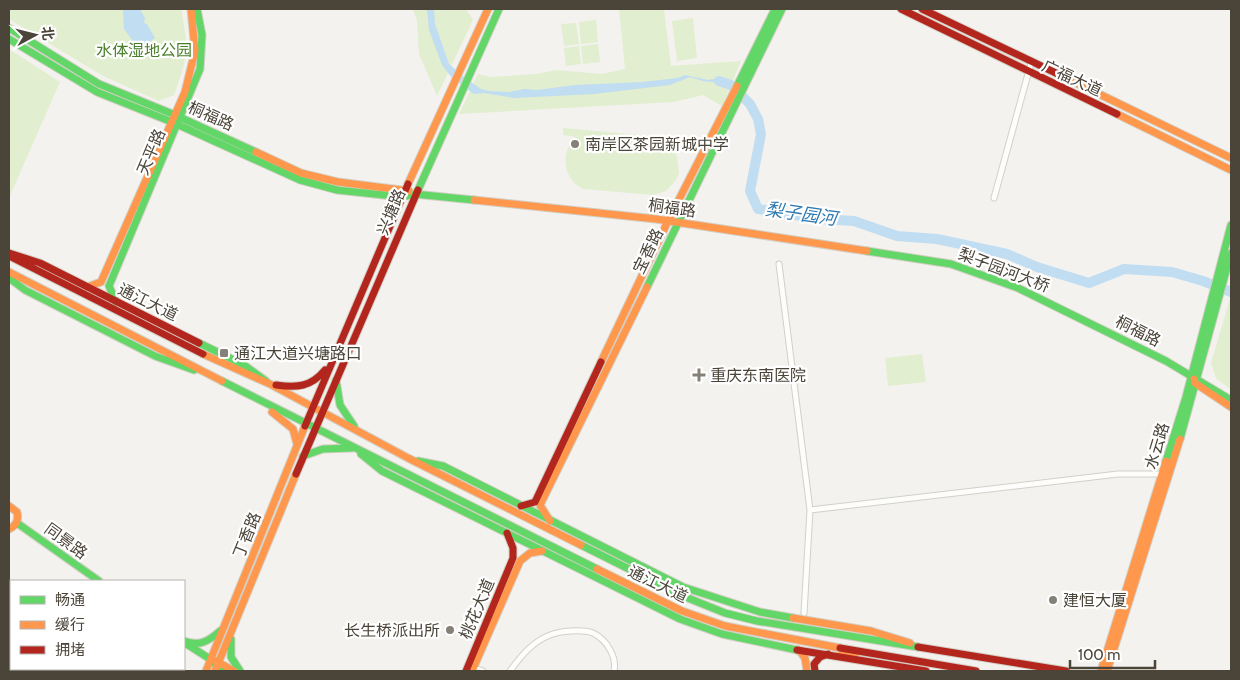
<svg xmlns="http://www.w3.org/2000/svg" width="1240" height="680" font-family="Cabin,'Noto Sans SC',sans-serif">
<rect width="100%" height="100%" fill="#f4f2ee"/>
<path fill="#e1eecf" d="M9,9H181C189,49 188,57 174,95L159,101L103,76L9,19Z
M413,9H466L473,20L437,96L419,54L417,21Z
M619,9H664L671,66L741,61L722,106L703,95L674,102L459,114L478,74L490,77L536,74L556,70L602,74L625,69Z
M693,18L697,58L677,61L672,21Z
M596,20L598,42L581,44L579,22Z
M576,23L579,44L564,46L561,24Z
M598,44L600,62L583,64L581,46Z
M579,46L581,64L566,66L564,48Z
M9,49L60,82L9,198Z
M563,128L683,139V146L670,145L677,157L679,173L676,180L666,191L653,195L583,189C562,178 560,152 576,137L563,135Z
M1231,295V390L1216,378L1211,363Z
M922,354L926,382L888,386L885,358Z
M9,594L11,595V669H63L62,671H9Z"/>
<path fill="#c0ddf1" d="M120,9H140L145,18L144,23L147,24L155,38L139,49L124,29L123,10Z
M427,9H434L435,24L449,64L464,77L481,89L489,91L509,92L524,89L537,90L575,85L642,82L678,78L685,75L708,80L719,78L732,82L729,89L721,83L703,81L690,77L670,85L594,94L514,98L484,93L474,94L452,78L442,65L429,30Z"/>
<g fill="none" stroke-linecap="round" stroke-linejoin="round">
<path stroke="#c0ddf1" stroke-width="10" d="M719,81L731,85L750,104L758,119L761,134L750,191L758,209L820,219L854,221L897,236L937,239L1007,254L1037,267L1089,283L1124,269L1172,272L1203,281L1231,292"/>
<defs>
<path id="street" d="M994,198L1031,63
M779,264L810,510L804,613
M810,510L1118,474H1165
M471,667L483,671
M510,671C521,656 532,642 550,635C560,631 582,629 593,633C607,640 617,657 614,671"/>
<path id="fast" d="M9,28L99,84L175,115L256,152
M9,39L97,92L172,122L300,180L337,190L402,197L414,194L474,200
M737,86L775,9
M418,190L499,9
M867,251L951,264L1018,288L1166,361L1231,400
M9,278L25,290L155,356L194,370
M647,287L782,9
M116,302L109,286L200,69L202,35L197,9
M199,343L244,365L266,381
M336,380L340,405L354,426
M222,381L597,569
M1180,439L1231,253
M361,454L382,471L680,619L722,634L797,650
M303,456L323,449L352,448
M418,461L443,466L683,587L760,612L793,618
M1166,461L1186,397L1231,225
M17,523L99,581
M581,545L683,596L725,613L757,621L918,647
M231,639V657L240,671
M184,641C199,647 209,641 220,631
M185,643L210,659L222,671"/>
<path id="slow" d="M1060,75L1231,158
M1117,114L1231,170
M256,152L301,173L338,182L409,191
M408,184L488,9
M474,200L656,219L867,251
M9,272L222,381
M87,287L101,282L185,92L195,51L191,9
M203,354L270,384L408,458L581,545
M601,362L668,221L737,86
M1194,379L1195,383L1231,407
M272,412L293,429L297,444
M9,506L17,512C19,520 16,526 9,529
M550,521L540,505L647,287
M597,569L682,611L725,626L840,648
M793,618L871,631L910,643
M799,650L805,658L807,671
M838,656L856,653
M216,661L234,671
M206,671L305,426
M215,671L296,474
M472,671L520,561L530,553L542,551
M1101,671L1166,461
M1107,671L1180,439"/>
<path id="jam" d="M901,9L1117,114
M922,9L1060,75
M9,253L40,263L199,343
M9,256L203,354
M276,385C297,388 311,387 325,370
M305,426L408,184
M296,474L418,190
M521,506L535,502L601,362
M918,647L1066,671
M840,648L976,671
M797,650L926,671
M466,671L513,558V548L507,533
M815,671L814,664L820,657L828,654"/>
</defs>
<use href="#street" stroke="#d2d0cb" stroke-width="7"/>
<use href="#fast" stroke="#d3cfc5" stroke-width="9"/>
<use href="#slow" stroke="#d3cfc5" stroke-width="9"/>
<use href="#jam" stroke="#d3cfc5" stroke-width="9"/>
<use href="#street" stroke="#fdfdfc" stroke-width="5"/>
<use href="#fast" stroke="#63d668" stroke-width="7"/>
<use href="#slow" stroke="#ff974d" stroke-width="7"/>
<use href="#jam" stroke="#b3261e" stroke-width="7"/>
</g>
<g fill="#868178" stroke="#fff" stroke-width="2">
<circle cx="575" cy="144" r="5"/>
<rect x="219" y="348" width="10" height="10" rx="2.5"/>
<path d="M696.5 367.5h5v5h5v5h-5v5h-5v-5h-5v-5h5z"/>
<circle cx="1053" cy="600" r="5"/>
<circle cx="450" cy="630" r="5"/>
</g>
<g text-anchor="middle" dominant-baseline="central" stroke-width="4.5" stroke-linejoin="round" paint-order="stroke">
<g font-size="16" fill="#4a7f2a" stroke="#fff">
<text x="144" y="50">水体湿地公园</text>
</g>
<g font-size="16" fill="#4b4439" stroke="#fff">
<text transform="translate(1072 78) rotate(25)">广福大道</text>
<text transform="translate(211 116) rotate(24)">桐福路</text>
<text transform="translate(151 152) rotate(-67)">天平路</text>
<text transform="translate(672 208) rotate(8)">桐福路</text>
<text transform="translate(391 212) rotate(-67)">兴塘路</text>
<text transform="translate(648 251) rotate(-64)">宝香路</text>
<text transform="translate(1004 270) rotate(21)">梨子园河大桥</text>
<text transform="translate(148 302) rotate(26)">通江大道</text>
<text transform="translate(1138 331) rotate(27)">桐福路</text>
<text transform="translate(1157 446) rotate(-73)">水云路</text>
<text transform="translate(247 535) rotate(-68)">丁香路</text>
<text transform="translate(66 541) rotate(36)">同景路</text>
<text transform="translate(658 584) rotate(26)">通江大道</text>
<text transform="translate(477 609) rotate(-67)">桃花大道</text>
</g>
<g font-size="16" fill="#4b4439" stroke="#fff" text-anchor="start">
<text x="585" y="144">南岸区茶园新城中学</text>
<text x="234" y="353">通江大道兴塘路口</text>
<text x="710" y="375">重庆东南医院</text>
<text x="1063" y="600">建恒大厦</text>
<text x="440" y="630" text-anchor="end">长生桥派出所</text>
</g>
<g font-size="18" font-style="italic" fill="#2e7ab2" stroke="#fff">
<text transform="translate(801 214) rotate(8)">梨子园河</text>
</g>
</g>
<rect width="1240" height="680" fill="none" stroke="#4b4439" stroke-width="20"/>
<rect x="10" y="580" width="175" height="90" fill="#ffffff" stroke="#b7b4b0"/>
<rect x="20" y="596" width="25" height="8" fill="#63d668" stroke="#b7b4b0"/>
<text x="55" y="605" font-size="15" fill="#4b4439">畅通</text>
<rect x="20" y="621" width="25" height="8" fill="#ff974d" stroke="#b7b4b0"/>
<text x="55" y="630" font-size="15" fill="#4b4439">缓行</text>
<rect x="20" y="646" width="25" height="8" fill="#b3261e" stroke="#b7b4b0"/>
<text x="55" y="655" font-size="15" fill="#4b4439">拥堵</text>
<g transform="translate(35 35) rotate(83)" stroke="#ffffff" stroke-width="4" paint-order="stroke">
<path d="M0-4L9 19L0 12L-9 19Z" fill="#4b4439"/>
<text y="-8" font-size="14" font-weight="bold" text-anchor="middle" fill="#4b4439">北</text>
</g>
<path d="M1070 660v8h85v-8" fill="none" stroke="#4b4439" stroke-width="2.5"/>
<text x="1078" y="660" font-size="15" fill="#4b4439" stroke="#ffffff" stroke-width="4" paint-order="stroke">100 m</text>
</svg>
